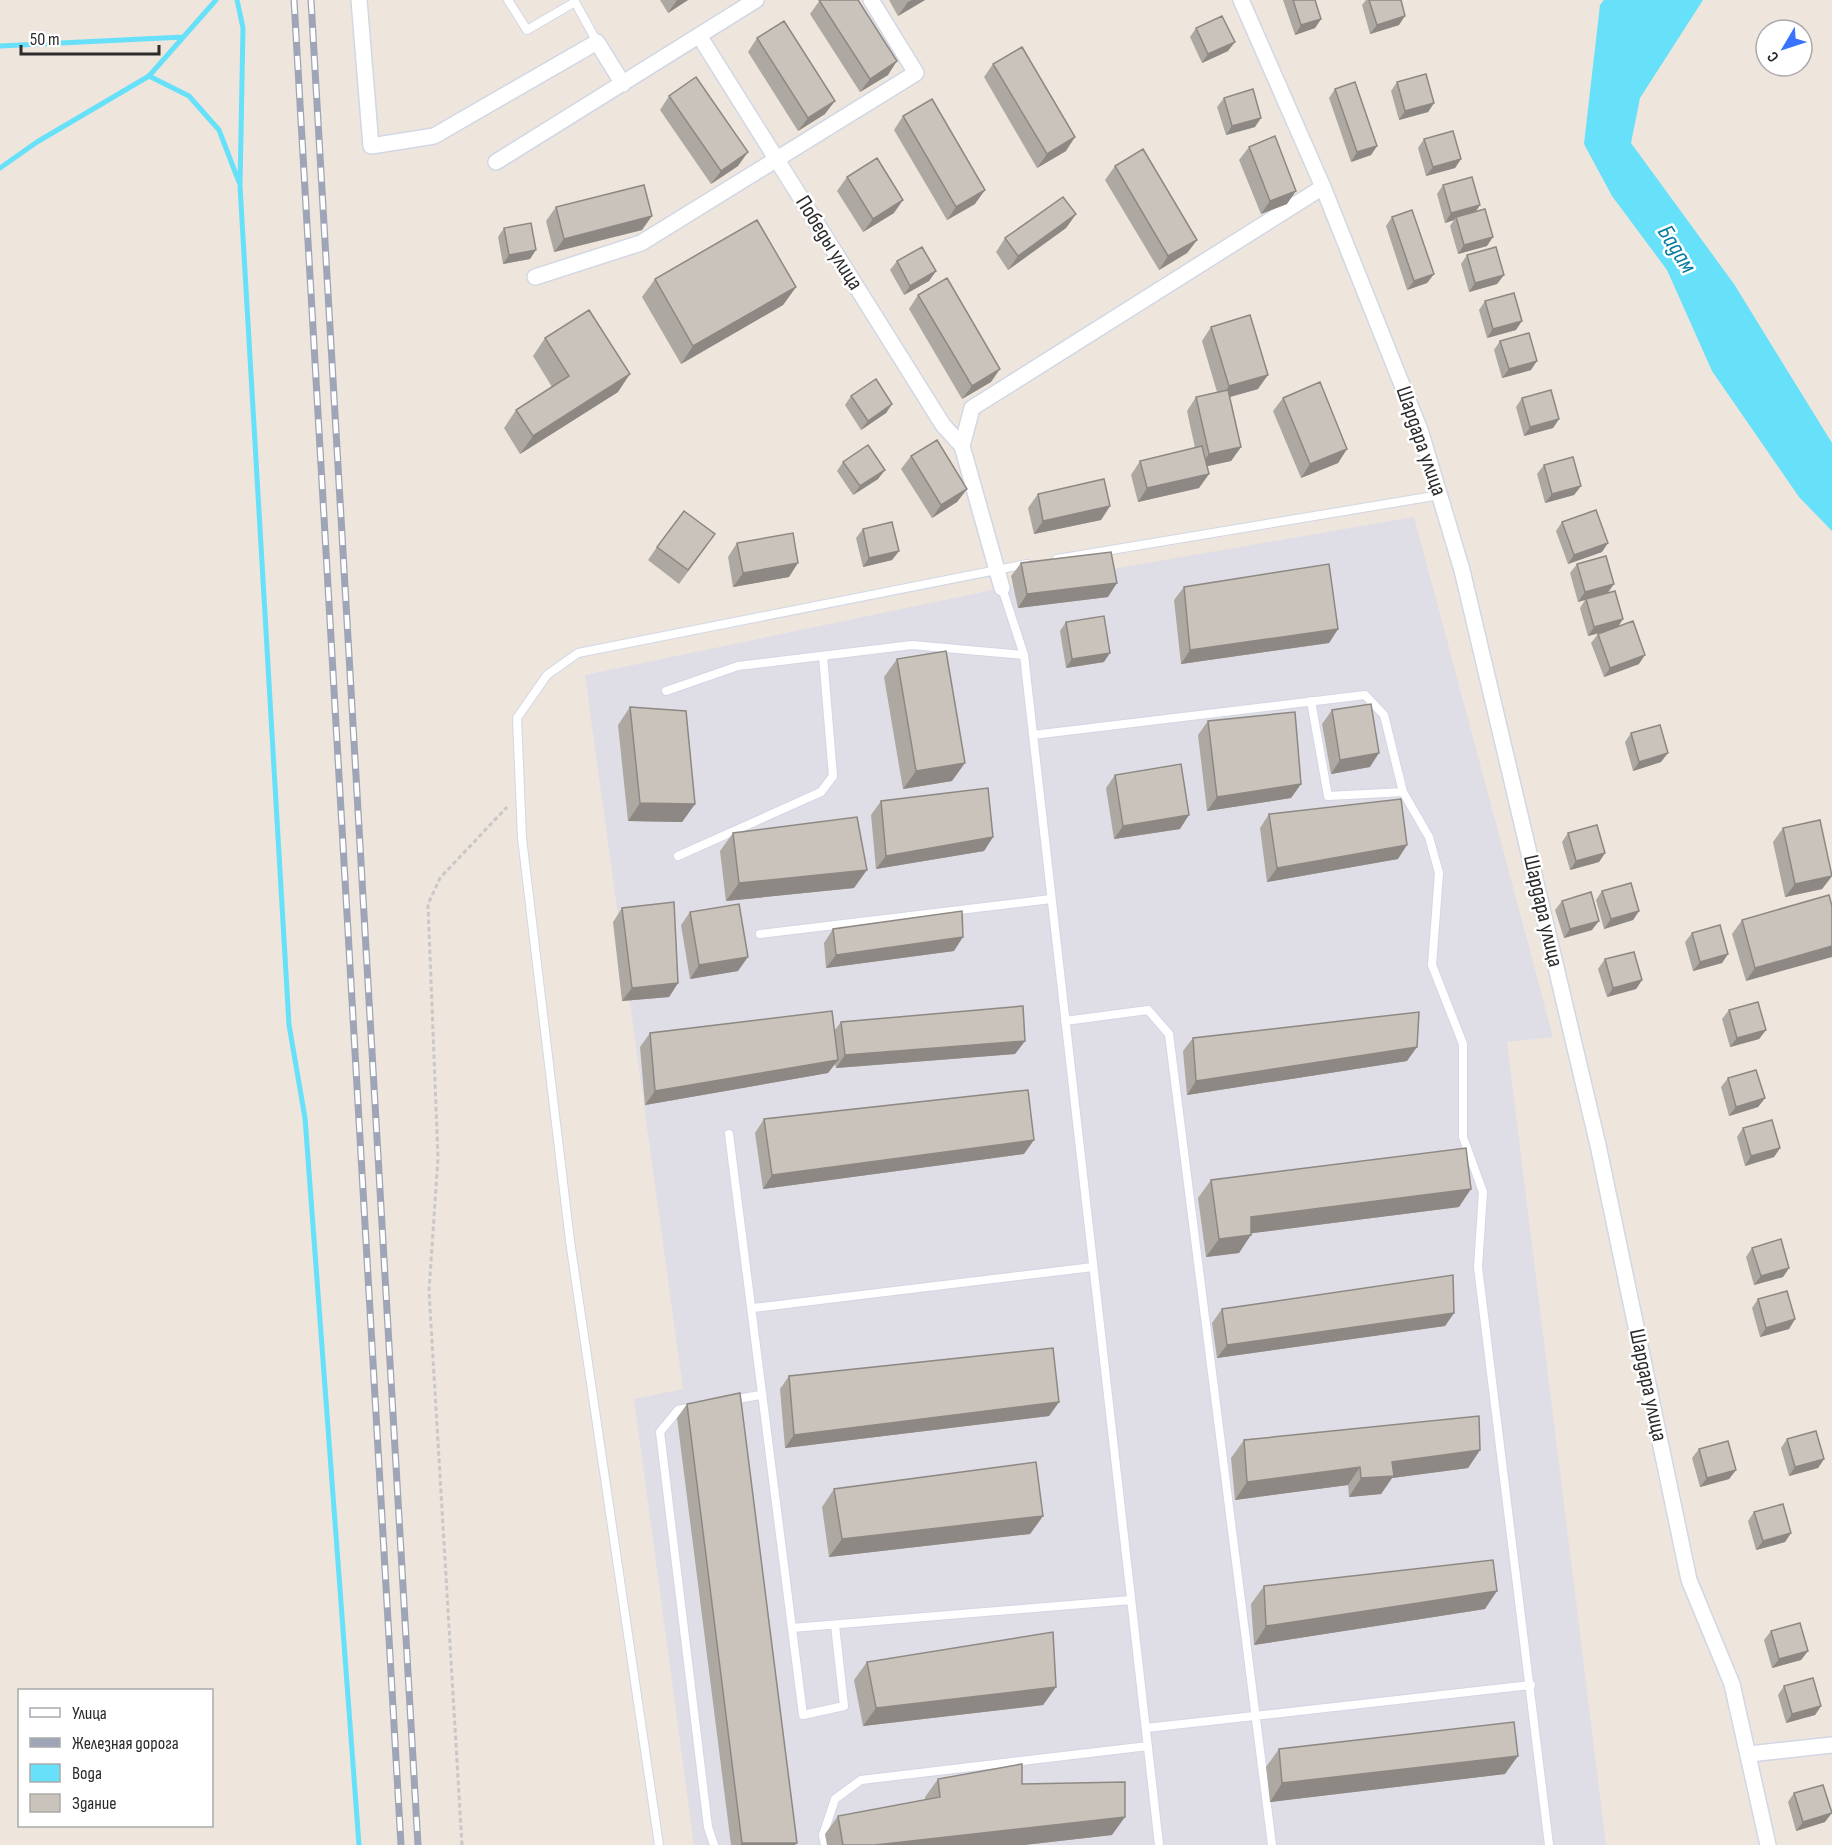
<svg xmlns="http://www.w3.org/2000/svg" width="1832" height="1845" font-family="'Sofia Sans Condensed',sans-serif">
<rect width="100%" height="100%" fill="#eee5dc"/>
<path fill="#dfdde6" d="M1414,517L1553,1037L1507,1042L1606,1845H694L634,1399L683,1389L585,675L1002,588Z"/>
<path fill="#66e1f9" d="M1604,0H1703L1640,98L1631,143L1734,284L1832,443V531L1799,497L1712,371L1667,270L1612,196L1584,144L1600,5Z"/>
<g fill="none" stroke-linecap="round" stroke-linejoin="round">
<path stroke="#66e1f9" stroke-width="5" d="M237,0L243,28L240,186L289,1025L305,1118L359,1845
M0,46L183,37
M149,76L189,96L219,130L239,182
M0,168L37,142L149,76L216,0"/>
<defs>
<path id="service" d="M508,0L527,30L575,2L597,42
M1057,559L1440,495
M1002,588L1024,655L1159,1845
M666,691L738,666L912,645L1024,655
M1311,701L1328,796L1403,792
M1033,735L1365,695L1384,715L1403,792L1429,837L1439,873L1432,965L1463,1044V1137L1483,1192L1478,1267L1549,1845
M678,856L821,792L833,776L823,656
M760,934L1051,899
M1065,1021L1148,1010L1169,1034L1272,1845
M729,1134L803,1715L844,1706L835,1625
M753,1308L1093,1267
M732,1400L760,1395
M693,1407L678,1410L660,1432L708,1827L714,1845
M792,1628L1131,1600
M1146,1728L1531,1685
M659,1845L570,1241L522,838L517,718L547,675L578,653L1027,564
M825,1845L823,1835L835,1799L861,1780L1148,1746"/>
<path id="minor" d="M359,0L371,146L434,136L597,42L623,84
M1241,0L1323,187L1420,430L1462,570L1598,1145L1689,1580L1732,1684L1768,1845
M700,37L943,425L962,446
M496,162L756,0
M535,277L641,243L916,73L871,0
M1002,588L962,446L972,408L1323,187
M1749,1754L1832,1745"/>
</defs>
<use href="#service" stroke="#d1d7e5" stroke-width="10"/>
<use href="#minor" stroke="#d1d7e5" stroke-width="18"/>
<path stroke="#c8c8c8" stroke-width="3" stroke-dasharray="4.5 3" stroke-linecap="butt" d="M462,1845L429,1291L438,1158L428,904L440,878L507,807"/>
<use href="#service" stroke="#fff" stroke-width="8"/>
<use href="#minor" stroke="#fff" stroke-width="15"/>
<defs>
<path id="rail" d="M294,0L401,1845
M311,0L418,1845"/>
</defs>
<use href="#rail" stroke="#9ea5b7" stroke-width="7"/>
<use href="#rail" stroke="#fff" stroke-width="4.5" stroke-dasharray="14" stroke-linecap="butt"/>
</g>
<path fill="#ada8a1" d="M660,0H688L668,13Z
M820,0L888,75L860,92L810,14Z
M889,0H925L898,16Z
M1283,0H1315L1321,19L1315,28L1295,35Z
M1366,0H1401L1399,25L1370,34L1362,5Z
M1196,28L1228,51L1202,63L1190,37Z
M757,38L825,114L798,131L748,52Z
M993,64L1066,151L1037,168L984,77Z
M1397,82L1434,103L1428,112L1399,120L1391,91Z
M1335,89L1377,146L1371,155L1351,162L1329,98Z
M669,96L738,166L711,184L660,110Z
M1224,98L1255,127L1226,135L1217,107Z
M903,116L975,204L947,220L894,130Z
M1424,139L1461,159L1455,168L1426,176L1418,148Z
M1249,147L1287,204L1261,214L1239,160Z
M1115,166L1197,240L1187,253L1159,270L1105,180Z
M847,177L894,213L863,232L837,191Z
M1443,185L1480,205L1476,211L1487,246L1458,254L1450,226L1454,220L1445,223L1437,194Z
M556,207L642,230L554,252L546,221Z
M1076,214L1066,228L1008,270L996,252L1005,238Z
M1392,217L1434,274L1427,283L1407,290L1386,226Z
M504,228L530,259L503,264L498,237Z
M1467,255L1504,275L1497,284L1469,292L1461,264Z
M897,261L936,271L929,281L904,295L890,270Z
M655,279L796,287L783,305L681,364L642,297Z
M918,295L991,382L962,399L909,309Z
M1485,301L1516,330L1487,338L1479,310Z
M1211,327L1258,389L1230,397L1241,447L1231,461L1207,466L1209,474L1199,488L1138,502L1131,475L1140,461L1195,448L1187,411L1196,397L1217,392L1202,341Z
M545,338L618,392L520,454L504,428L516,410L552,387L533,356Z
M1500,341L1531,370L1502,378L1494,350Z
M851,396L892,404L886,413L861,430L845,405Z
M1283,398L1347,449L1338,463L1301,478L1273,411Z
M1522,398L1559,419L1553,428L1524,436L1516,407Z
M911,456L967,489L957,502L932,518L901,469Z
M843,462L885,470L878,479L853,495L837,471Z
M1544,465L1581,486L1574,495L1545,503L1537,474Z
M1038,494L1110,506L1101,520L1034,534L1028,508Z
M1562,522L1602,552L1568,564L1556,531Z
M863,529L899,551L892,560L863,567L856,538Z
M737,543L789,577L733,587L728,557Z
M657,547H706L679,584L648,560Z
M1021,563L1108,597L1018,608L1011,576Z
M1577,564L1614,584L1608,593L1623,619L1618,627L1639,664L1604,677L1591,643L1598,634L1608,631L1588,636L1580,608L1585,600L1578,602L1570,573Z
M1184,587L1338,629L1329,643L1181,664L1174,600Z
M1066,622L1104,662L1066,668L1060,631Z
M897,659L952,781L903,789L884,677Z
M630,707L695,804L682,822L628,821L618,725Z
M1332,710L1370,767L1331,774L1322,724Z
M1208,721L1301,784L1291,798L1207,811L1198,735Z
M1631,733L1661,762L1633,771L1625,742Z
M1115,775L1180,829L1114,839L1106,788Z
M881,801L993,837L984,851L876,869L871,815Z
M1269,814L1398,859L1267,882L1260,828Z
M1783,828L1832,876L1822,889L1785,897L1773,842Z
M733,833L854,888L726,901L720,851Z
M1568,833L1605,853L1599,862L1570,870L1562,842Z
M1602,891L1639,911L1633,920L1604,929L1596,900Z
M1829,895L1746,981L1732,934L1742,920Z
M1562,901L1592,930L1564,938L1555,910Z
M622,908L678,983L669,997L622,1001L613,922Z
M690,912L738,971L690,979L681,925Z
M833,929L954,951L826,968L824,943Z
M1692,933L1728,954L1722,963L1693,971L1685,942Z
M1605,959L1642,980L1636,989L1607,997L1598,969Z
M1729,1010L1766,1030L1759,1039L1730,1047L1722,1019Z
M841,1022L1025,1041L1015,1054L836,1068L835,1064L828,1073L645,1105L640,1047L650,1033L834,1031Z
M1193,1038L1407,1061L1187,1095L1183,1051Z
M1728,1078L1765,1098L1758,1107L1729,1116L1721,1087Z
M764,1119L1024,1154L763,1189L755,1133Z
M1743,1128L1780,1148L1774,1157L1745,1166L1737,1137Z
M1211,1180L1459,1207L1251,1233L1239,1253L1206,1257L1198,1198Z
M1752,1248L1789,1268L1783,1277L1754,1285L1746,1257Z
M1758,1299L1795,1319L1789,1329L1760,1337L1752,1308Z
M1222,1309L1454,1313L1445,1326L1217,1358L1212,1323Z
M789,1376L1059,1402L1049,1416L785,1448L780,1389Z
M687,1404L795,1845H731L677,1418Z
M1787,1439L1824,1459L1818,1468L1789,1476L1781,1448Z
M1244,1440L1480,1450L1468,1468L1392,1478L1381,1494L1349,1497L1348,1485L1235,1500L1231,1458Z
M1699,1449L1736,1470L1729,1479L1700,1487L1692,1458Z
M834,1489L1043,1516L1030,1534L829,1557L822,1507Z
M1754,1512L1791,1533L1785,1542L1756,1550L1748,1521Z
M1264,1586L1485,1609L1254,1645L1251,1604Z
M1771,1631L1808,1651L1801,1660L1772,1668L1764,1640Z
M867,1662L1056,1687L1043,1705L863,1726L854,1680Z
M1784,1686L1821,1706L1815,1715L1786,1723L1778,1695Z
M1279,1749L1505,1774L1270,1802L1266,1767Z
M938,1779L1022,1784L1112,1835L1024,1845H827L825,1834L838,1816L925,1800V1797Z
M1794,1793L1825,1822L1796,1831L1788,1802Z"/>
<path fill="#8d8883" d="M677,0H688L668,13Z
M912,0H925L898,16L908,2Z
M1405,16L1399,25L1370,34L1377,25Z
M1321,19L1315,28L1295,35L1301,25Z
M1235,42L1228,51L1202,63L1208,54Z
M897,61L888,75L860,92L870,79Z
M835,101L825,114L798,131L808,118Z
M1434,103L1428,112L1399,120L1405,111Z
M1261,118L1255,127L1226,135L1232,126Z
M1075,137L1066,151L1037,168L1047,154Z
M1377,146L1371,155L1351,162L1357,152Z
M748,152L738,166L711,184L721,171Z
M1461,159L1455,168L1426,176L1433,167Z
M985,190L975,204L947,220L956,207Z
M1296,191L1287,204L1261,214L1270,201Z
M903,200L894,213L863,232L873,219Z
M1480,205L1474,214L1456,217L1454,220L1445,223L1451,213Z
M1076,214L1066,228L1008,270L1018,256Z
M652,216L642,230L554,252L564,239Z
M1493,237L1487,246L1458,254L1464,245Z
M1197,240L1187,253L1159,270L1168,256Z
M536,250L530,259L503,264L509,255Z
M936,271L929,281L904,295L910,286Z
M1434,274L1427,283L1407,290L1414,281Z
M1504,275L1497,284L1469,292L1475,283Z
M796,287L783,305L681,364L693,346Z
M1522,321L1516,330L1487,338L1493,329Z
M1537,361L1531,370L1502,378L1509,369Z
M1000,369L991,382L962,399L972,386Z
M630,374L618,392L520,454L533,436Z
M1268,375L1258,389L1219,400L1229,386Z
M892,404L886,413L861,430L868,421Z
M1559,419L1553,428L1524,436L1530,427Z
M1241,447L1231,461L1199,468L1209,454Z
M1347,449L1338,463L1301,478L1310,464Z
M885,470L878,479L853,495L860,486Z
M1209,474L1199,488L1138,502L1147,488Z
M1581,486L1574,495L1545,503L1552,494Z
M967,489L957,502L932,518L941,505Z
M1110,506L1101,520L1034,534L1043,521Z
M1608,543L1602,552L1568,564L1574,555Z
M899,551L892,560L863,567L869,558Z
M798,563L789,577L733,587L743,573Z
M1117,583L1108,597L1018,608L1027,594Z
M1614,584L1607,593L1578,602L1585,592Z
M1623,619L1617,628L1588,636L1594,627Z
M1338,629L1329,643L1181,664L1190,650Z
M1110,653L1104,662L1066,668L1072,659Z
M1645,655L1639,664L1604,677L1610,668Z
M1379,753L1370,767L1331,774L1340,760Z
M1668,753L1661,762L1633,771L1639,762Z
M965,763L952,781L903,789L916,771Z
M1301,784L1291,798L1207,811L1217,797Z
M640,803L695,804L682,822L628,821Z
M1189,815L1180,829L1114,839L1123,826Z
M993,837L984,851L876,869L886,856Z
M1407,845L1398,859L1267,882L1277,868Z
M1605,853L1599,862L1570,870L1576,861Z
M867,870L854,888L726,901L739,883Z
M1832,876L1822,889L1785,897L1795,884Z
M1639,911L1633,920L1604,929L1611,919Z
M1599,921L1592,930L1564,938L1570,929Z
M963,937L954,951L826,968L836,955Z
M1832,946V957L1746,981L1755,968Z
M1728,954L1722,963L1693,971L1700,962Z
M748,957L738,971L690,979L699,965Z
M1642,980L1636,989L1607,997L1613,988Z
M678,983L669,997L622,1001L632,988Z
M1766,1030L1759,1039L1730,1047L1737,1038Z
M1025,1041L1015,1054L836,1068L845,1055Z
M1417,1047L1407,1061L1187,1095L1196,1081Z
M838,1060L828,1073L645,1105L655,1091Z
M1765,1098L1758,1107L1729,1116L1736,1107Z
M1034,1140L1024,1154L763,1189L772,1175Z
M1780,1148L1774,1157L1745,1166L1751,1156Z
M1471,1189L1459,1207L1238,1235L1251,1217Z
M1251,1235L1239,1253L1206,1257L1219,1239Z
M1789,1268L1783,1277L1754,1285L1761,1276Z
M1454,1313L1445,1326L1217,1358L1227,1345Z
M1795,1319L1789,1329L1760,1337L1766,1328Z
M1059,1402L1049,1416L785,1448L794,1435Z
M1480,1450L1468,1468L1392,1478L1381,1494L1349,1497L1361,1478L1392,1462Z
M1824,1459L1818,1468L1789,1476L1795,1467Z
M1360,1467L1348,1485L1235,1500L1247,1482Z
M1736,1470L1729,1479L1700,1487L1707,1478Z
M1043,1516L1030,1534L829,1557L842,1539Z
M1791,1533L1785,1542L1756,1550L1763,1541Z
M1497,1591L1485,1609L1254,1645L1266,1626Z
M1808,1651L1801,1660L1772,1668L1779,1659Z
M1056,1687L1043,1705L863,1726L876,1708Z
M1821,1706L1815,1715L1786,1723L1792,1714Z
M1518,1756L1505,1774L1270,1802L1282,1783Z
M1832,1813L1825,1822L1796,1831L1803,1822Z
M1125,1817L1112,1835L1024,1845H875Z
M742,1843H797L795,1845H740Z"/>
<path fill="#c9c3bb" stroke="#8d8883" stroke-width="1.5" d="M819,0H858L897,61L870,79Z
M1293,0H1315L1321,19L1301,25Z
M1369,0H1401L1405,16L1377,25Z
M1222,16L1235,42L1208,54L1196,28Z
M784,21L835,101L808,118L757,38Z
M1022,47L1075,137L1047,154L993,64Z
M1426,74L1434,103L1405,111L1397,82Z
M696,77L748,152L721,171L669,96Z
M1355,82L1377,146L1357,152L1335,89Z
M1253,89L1261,118L1232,126L1224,98Z
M932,99L985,190L956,207L903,116Z
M1453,131L1461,159L1433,167L1424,139Z
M1275,136L1296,191L1270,201L1249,147Z
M1143,149L1197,240L1168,256L1115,166Z
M877,158L903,200L873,219L847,177Z
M1472,177L1480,205L1451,213L1443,185Z
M644,185L652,216L564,239L556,207Z
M1063,197L1076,214L1018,256L1005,238Z
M1485,209L1493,237L1464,245L1456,217Z
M1412,210L1434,274L1414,281L1392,217Z
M757,220L796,287L693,346L655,279Z
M531,223L536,250L509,255L504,228Z
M922,247L936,271L910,286L897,261Z
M1496,247L1504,275L1475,283L1467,255Z
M947,278L1000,369L972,386L918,295Z
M1514,293L1522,321L1493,329L1485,301Z
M589,310L630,374L533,436L516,410L569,376L545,338Z
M1250,315L1268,375L1229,386L1211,327Z
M1529,333L1537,361L1509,369L1500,341Z
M876,379L892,404L868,421L851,396Z
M1320,382L1347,449L1310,464L1283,398Z
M1228,390L1241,447L1209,454L1196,397Z
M1551,390L1559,419L1530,427L1522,398Z
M937,440L967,489L941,505L911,456Z
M868,445L885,470L860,486L843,462Z
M1202,446L1209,474L1147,488L1140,461Z
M1573,457L1581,486L1552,494L1544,465Z
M1104,479L1110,506L1043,521L1038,494Z
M1596,510L1608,543L1574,555L1562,522Z
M684,511L715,534L688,570L657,547Z
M892,522L899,551L869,558L863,529Z
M793,533L798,563L743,573L737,543Z
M1111,552L1117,583L1027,594L1021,563Z
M1606,556L1614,584L1585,592L1577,564Z
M1329,564L1338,629L1190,650L1184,587Z
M1615,591L1623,619L1594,627L1586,599Z
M1104,616L1110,653L1072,659L1066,622Z
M1633,621L1645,655L1610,668L1598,634Z
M946,651L965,763L916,771L897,659Z
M1371,704L1379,753L1340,760L1332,710Z
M630,707L686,711L695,804L640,803Z
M1295,712L1301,784L1217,797L1208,721Z
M1660,725L1668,753L1639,762L1631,733Z
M1181,764L1189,815L1123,826L1115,775Z
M988,788L993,837L886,856L881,801Z
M1401,799L1407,845L1277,868L1269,814Z
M857,817L867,870L739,883L733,833Z
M1820,820L1832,876L1795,884L1783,828Z
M1597,825L1605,853L1576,861L1568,833Z
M1631,883L1639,911L1611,919L1602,891Z
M1591,892L1599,921L1570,929L1562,901Z
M1829,895L1832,906V946L1755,968L1742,920Z
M674,902L678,983L632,988L622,908Z
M739,904L748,957L699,965L690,912Z
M962,911L963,937L836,955L833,929Z
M1720,925L1728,954L1700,962L1692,933Z
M1634,952L1642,980L1613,988L1605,959Z
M1758,1002L1766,1030L1737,1038L1729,1010Z
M1023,1006L1025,1041L845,1055L841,1022Z
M832,1011L838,1060L655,1091L650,1033Z
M1419,1012L1417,1047L1196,1081L1193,1038Z
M1756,1070L1765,1098L1736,1107L1728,1078Z
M1028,1090L1034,1140L772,1175L764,1119Z
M1772,1120L1780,1148L1751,1156L1743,1128Z
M1466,1148L1471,1189L1251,1217V1235L1219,1239L1211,1180Z
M1781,1239L1789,1268L1761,1276L1752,1248Z
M1453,1275L1454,1313L1227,1345L1222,1309Z
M1787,1291L1795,1319L1766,1328L1758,1299Z
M1053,1348L1059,1402L794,1435L789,1376Z
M740,1393L797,1843H742L687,1404Z
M1479,1416L1480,1450L1392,1462L1394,1476L1361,1478L1360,1467L1247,1482L1244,1440Z
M1816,1431L1824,1459L1795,1467L1787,1439Z
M1728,1441L1736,1470L1707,1478L1699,1449Z
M1036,1462L1043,1516L842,1539L834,1489Z
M1783,1504L1791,1533L1763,1541L1754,1512Z
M1493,1560L1497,1591L1266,1626L1264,1586Z
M1800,1623L1808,1651L1779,1659L1771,1631Z
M1053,1632L1056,1687L876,1708L867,1662Z
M1813,1678L1821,1706L1792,1714L1784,1686Z
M1514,1722L1518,1756L1282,1783L1279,1749Z
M1022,1764V1784L1125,1782V1817L875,1845H843L838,1816L940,1797L938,1779Z
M1823,1785L1832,1813L1803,1822L1794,1793Z"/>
<g text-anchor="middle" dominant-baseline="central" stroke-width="5" stroke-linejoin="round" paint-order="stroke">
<g font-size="22" fill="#2b2b2b" stroke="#fff">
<text transform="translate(829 243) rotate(58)">Победы улица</text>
<text transform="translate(1421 441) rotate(71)">Шардара улица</text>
<text transform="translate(1543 911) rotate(77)">Шардара улица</text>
<text transform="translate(1648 1385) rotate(78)">Шардара улица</text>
</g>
<g font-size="24" font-style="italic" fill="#037ba1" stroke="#fff">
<text transform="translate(1677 249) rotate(58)">Бадам</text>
</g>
</g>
<rect x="18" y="1689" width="195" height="138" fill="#ffffff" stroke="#aaaaaa" stroke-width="1.5"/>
<rect x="30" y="1708" width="30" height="9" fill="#ffffff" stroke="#aaaaaa" stroke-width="1.5"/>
<text x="72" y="1719" font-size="18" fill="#2b2b2b">Улица</text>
<rect x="30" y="1738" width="30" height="9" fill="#9ea5b7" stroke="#aaaaaa" stroke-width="1.5"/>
<text x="72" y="1749" font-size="18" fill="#2b2b2b">Железная дорога</text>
<rect x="30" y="1764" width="30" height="18" fill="#66e1f9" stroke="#aaaaaa" stroke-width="1.5"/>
<text x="72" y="1779" font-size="18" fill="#2b2b2b">Вода</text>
<rect x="30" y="1794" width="30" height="18" fill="#c9c3bb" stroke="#aaaaaa" stroke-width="1.5"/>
<text x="72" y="1809" font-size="18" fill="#2b2b2b">Здание</text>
<g transform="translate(1784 48) rotate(231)"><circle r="28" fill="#ffffff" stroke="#aaaaaa" stroke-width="1.5"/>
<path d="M0-4.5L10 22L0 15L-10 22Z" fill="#3972ff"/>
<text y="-9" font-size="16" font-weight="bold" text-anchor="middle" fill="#2b2b2b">С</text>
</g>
<path d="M21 45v9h138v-9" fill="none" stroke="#2b2b2b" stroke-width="3"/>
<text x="30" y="45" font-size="18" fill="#2b2b2b" stroke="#ffffff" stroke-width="4.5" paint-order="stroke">50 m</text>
</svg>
